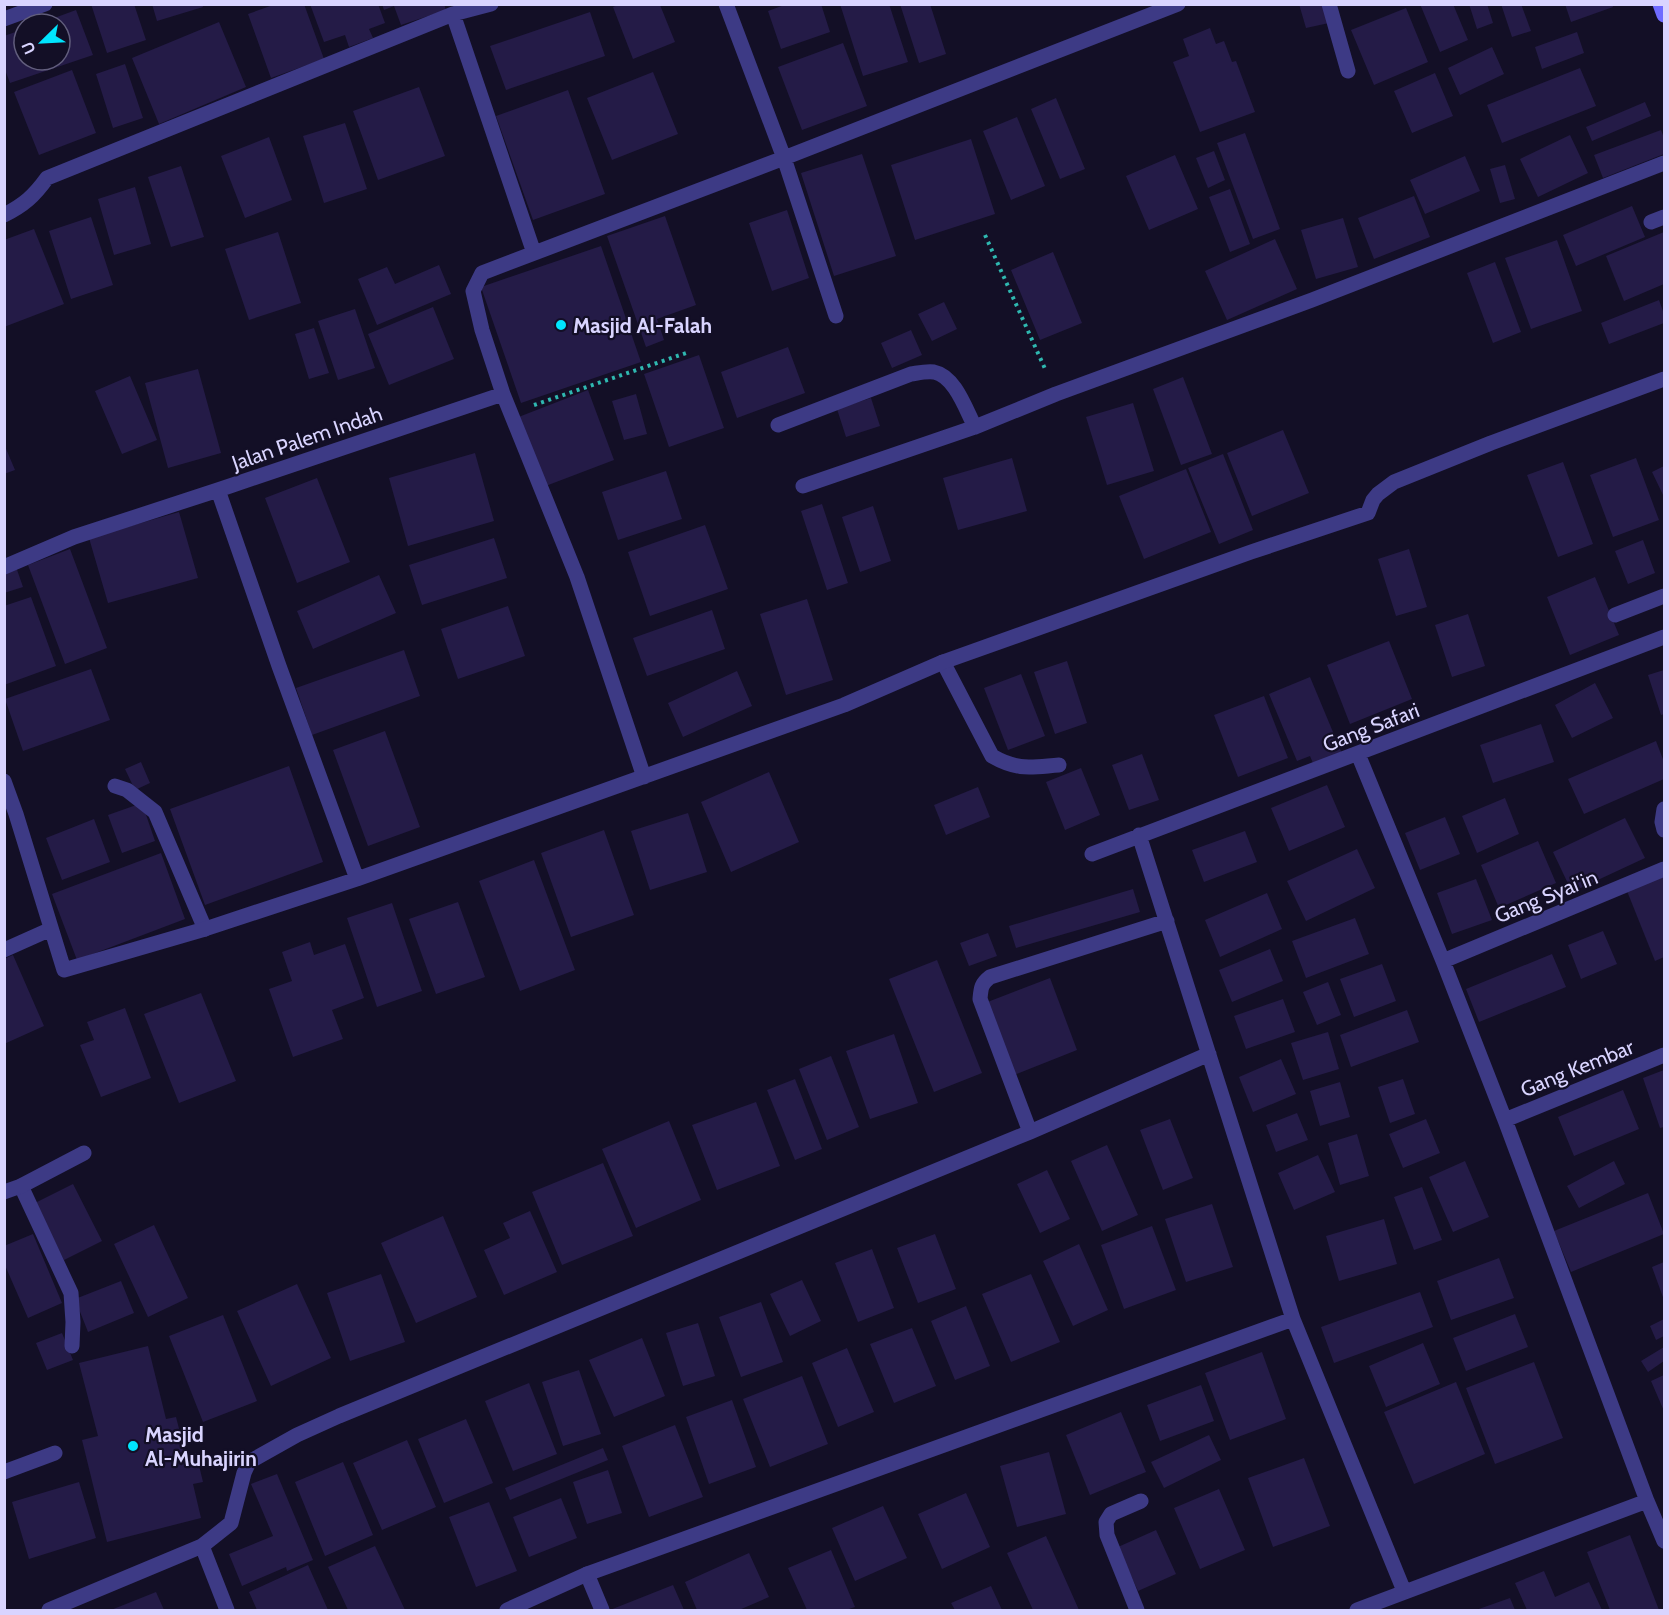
<svg xmlns="http://www.w3.org/2000/svg" width="1669" height="1615" font-family="Cabin,sans-serif">
<rect width="100%" height="100%" fill="#130f26"/>
<path fill="#241b47" d="M91,4H134L146,40L107,53Z
M152,4H202L203,7L157,21Z
M276,4H304L324,59L271,78L248,14Z
M310,4H378L385,23L369,29L373,38L349,47L345,35L324,42Z
M382,4H444L446,10L401,25L394,6L384,10Z
M787,4H821L830,32L781,49L768,11Z
M840,4H889L908,62L863,76Z
M900,4H930L946,54L919,63Z
M1299,4H1324L1329,23L1306,28Z
M1420,4H1453L1468,40L1440,52Z
M1469,4H1487L1493,23L1477,29Z
M1501,4H1521L1531,31L1512,37Z
M1565,4H1612L1613,7L1571,22Z
M618,5H660L675,42L633,59L613,7Z
M1406,8L1428,62L1374,85L1351,30Z
M76,10L93,55L10,83L4,67V36L24,29V60H60V24H38Z
M590,12L605,56L506,90L490,46Z
M219,22L246,87L159,124L132,58Z
M1210,28L1216,44L1224,41L1232,62L1236,61L1255,112L1200,132L1173,62L1189,56L1183,39Z
M1577,32L1584,53L1542,69L1535,47Z
M843,43L867,106L802,130L778,67Z
M1492,47L1504,74L1460,95L1448,68Z
M125,64L143,118L113,128L96,74Z
M1580,68L1596,106L1502,143L1487,105Z
M72,70L96,133L39,155L14,92Z
M653,72L678,134L612,160L587,98Z
M1435,73L1453,116L1412,133L1394,91Z
M419,87L445,156L378,180L353,111Z
M568,90L605,194L533,220L496,116Z
M1056,98L1085,169L1060,179L1031,109Z
M1645,102L1651,116L1592,141L1586,127Z
M1017,117L1045,186L1011,200L983,131Z
M345,123L367,189L324,203L303,136Z
M1661,130L1664,138V154L1603,178L1594,155Z
M1245,133L1280,229L1253,239L1217,143Z
M1570,135L1588,173L1538,197L1520,159Z
M269,137L292,200L245,218L221,156Z
M971,139L995,214L915,240L891,165Z
M1214,151L1225,180L1208,188L1196,158Z
M862,154L896,256L834,276L801,173Z
M1175,155L1198,209L1149,230L1126,176Z
M1465,156L1480,191L1425,214L1410,180Z
M1505,165L1515,199L1500,203L1490,169Z
M181,166L204,237L171,247L148,177Z
M135,187L151,244L114,255L98,199Z
M1230,189L1250,244L1230,252L1209,197Z
M1414,196L1430,237L1374,259L1358,218Z
M1632,206L1645,237L1576,266L1563,235Z
M787,210L809,278L772,291L749,223Z
M665,216L696,305L657,319L664,340L646,347L607,236Z
M91,217L113,285L71,299L49,231Z
M1343,218L1358,267L1316,279L1301,230Z
M34,229L64,304L4,327V240Z
M278,232L301,303L249,320L225,249Z
M1664,232V284L1624,301L1606,256Z
M1275,239L1297,289L1227,320L1205,271Z
M1557,240L1582,311L1531,329L1505,258Z
M601,246L641,362L521,403L481,287Z
M1053,252L1082,323L1040,340L1011,270Z
M1495,262L1521,332L1493,343L1467,273Z
M439,265L451,294L377,325L358,279L387,267L395,284Z
M1659,300L1664,314V323L1609,344L1601,323Z
M944,302L957,329L932,341L918,314Z
M433,307L454,359L389,385L368,334Z
M355,309L375,368L338,380L318,321Z
M314,328L329,373L309,379L295,334Z
M911,330L922,355L892,368L881,343Z
M788,347L805,393L737,418L721,372Z
M699,355L724,428L669,447L644,374Z
M198,369L221,453L168,468L145,383Z
M130,376L157,440L122,454L95,391Z
M1183,377L1212,454L1181,465L1153,389Z
M588,390L614,460L543,487L516,418Z
M636,394L647,434L624,440L612,401Z
M871,398L880,426L846,437L837,409Z
M1133,403L1154,471L1107,485L1086,417Z
M1283,430L1309,493L1252,516L1227,453Z
M4,444L15,470L4,474Z
M475,453L494,521L408,546L389,478Z
M1223,454L1253,530L1219,544L1188,468Z
M1012,458L1027,511L958,530L943,478Z
M1636,458L1659,520L1613,537L1590,475Z
M1563,462L1593,544L1558,557L1527,475Z
M1664,466V497L1652,472Z
M1186,469L1211,532L1144,559L1119,496Z
M666,471L682,519L618,540L602,492Z
M317,478L350,562L297,583L265,498Z
M822,504L848,583L827,590L801,511Z
M873,506L891,561L860,572L842,517Z
M179,512L198,578L108,603L89,538Z
M705,525L728,589L650,616L628,552Z
M494,538L507,578L422,605L409,565Z
M1643,540L1655,573L1628,584L1615,551Z
M70,549L107,648L65,664L28,565Z
M1409,549L1427,607L1396,616L1378,559Z
M14,561L23,587L4,593V564Z
M379,575L396,613L313,649L297,611Z
M1595,577L1619,635L1570,655L1547,597Z
M31,597L56,666L4,685V606Z
M807,599L833,680L786,695L760,614Z
M508,606L525,656L458,679L441,629Z
M712,610L725,649L647,676L633,638Z
M1468,614L1485,666L1452,677L1435,625Z
M1389,641L1412,699L1350,724L1327,665Z
M404,650L420,696L312,735L296,688Z
M1067,661L1087,723L1055,734L1034,672Z
M91,669L110,720L23,751L5,699Z
M1664,670V714L1661,715L1648,675Z
M737,671L752,706L683,737L668,703Z
M1021,674L1045,736L1008,750L984,688Z
M1310,677L1343,756L1315,768L1310,756L1297,761L1269,694Z
M1595,683L1613,718L1572,738L1555,705Z
M1264,696L1288,758L1238,777L1214,715Z
M1541,724L1554,762L1493,783L1480,745Z
M385,731L420,827L368,846L333,750Z
M1656,741L1664,762V779L1584,814L1568,779Z
M1142,754L1159,800L1129,810L1112,765Z
M141,762L150,783L135,790L125,769Z
M289,766L323,862L205,905L170,809Z
M1081,768L1100,815L1065,830L1046,782Z
M769,772L799,842L731,872L701,802Z
M1327,785L1345,827L1289,851L1271,808Z
M978,787L990,817L946,835L934,805Z
M1505,798L1519,834L1477,853L1462,816Z
M142,803L155,841L122,853L108,815Z
M688,813L707,872L650,890L631,831Z
M1445,817L1460,854L1420,870L1405,833Z
M1625,818L1645,858L1572,892L1553,852Z
M94,819L110,862L62,880L46,838Z
M604,830L634,915L571,937L541,853Z
M1245,831L1257,862L1204,882L1192,850Z
M1538,841L1556,883L1499,908L1481,865Z
M1357,849L1375,888L1306,921L1287,881Z
M161,853L185,919L77,960L52,894Z
M534,860L575,970L520,991L479,881Z
M1664,875V957L1655,961L1627,891Z
M1476,879L1492,920L1452,934L1437,893Z
M1133,889L1140,912L1016,948L1009,926Z
M1267,893L1282,929L1220,957L1205,920Z
M458,902L485,977L436,994L409,919Z
M392,903L422,991L377,1007L347,918Z
M1355,918L1369,954L1306,978L1292,941Z
M1603,931L1617,964L1581,979L1568,945Z
M988,933L997,956L969,966L960,943Z
M310,942L314,955L345,944L364,998L332,1010L343,1039L293,1057L269,989L292,981L282,952Z
M1270,949L1283,981L1232,1002L1219,970Z
M1552,954L1566,987L1479,1022L1466,989Z
M13,955L44,1026L4,1044V959Z
M937,960L982,1073L934,1092L889,979Z
M1382,964L1396,1001L1354,1017L1340,979Z
M1050,978L1077,1050L1014,1075L985,1003Z
M1328,982L1341,1015L1317,1025L1303,992Z
M201,993L236,1081L179,1103L144,1014Z
M1283,999L1295,1032L1246,1049L1234,1016Z
M125,1008L151,1078L101,1097L80,1045L94,1040L87,1022Z
M1407,1010L1419,1042L1351,1067L1340,1035Z
M1328,1032L1339,1069L1303,1080L1291,1043Z
M894,1034L918,1103L870,1119L846,1051Z
M831,1056L859,1127L827,1140L799,1069Z
M1281,1059L1296,1094L1253,1112L1239,1077Z
M1664,1070V1127L1660,1128L1643,1078Z
M795,1079L822,1149L795,1160L767,1090Z
M1403,1079L1415,1114L1390,1123L1378,1087Z
M1340,1082L1350,1117L1320,1126L1310,1091Z
M1623,1090L1639,1129L1574,1156L1558,1117Z
M756,1102L780,1166L717,1190L692,1125Z
M1297,1113L1308,1140L1276,1152L1266,1125Z
M1170,1119L1193,1178L1163,1190L1140,1130Z
M1426,1119L1440,1153L1403,1168L1389,1134Z
M669,1121L701,1200L636,1228L602,1149Z
M1357,1134L1369,1176L1340,1185L1328,1143Z
M1107,1145L1138,1215L1102,1231L1071,1161Z
M1318,1155L1335,1192L1294,1210L1278,1173Z
M1465,1161L1489,1217L1453,1232L1429,1177Z
M1614,1161L1625,1184L1579,1208L1567,1186Z
M603,1163L633,1236L562,1265L532,1192Z
M1047,1170L1070,1219L1040,1233L1017,1184Z
M73,1184L102,1241L64,1260L35,1203Z
M1422,1187L1442,1240L1414,1250L1394,1197Z
M1648,1193L1664,1234L1571,1272L1554,1231Z
M1212,1204L1233,1267L1186,1282L1165,1219Z
M530,1211L557,1272L504,1295L484,1250L510,1238L503,1223Z
M443,1216L477,1297L416,1323L381,1243Z
M1384,1219L1397,1264L1339,1281L1326,1236Z
M154,1225L188,1298L148,1317L114,1244Z
M1152,1226L1176,1290L1124,1309L1101,1245Z
M33,1234L62,1303L28,1318L4,1263V1246Z
M935,1234L956,1289L918,1303L897,1248Z
M1079,1244L1108,1310L1073,1326L1043,1261Z
M872,1249L894,1308L858,1322L835,1263Z
M1499,1258L1514,1298L1451,1320L1437,1281Z
M1664,1262V1300L1652,1267Z
M381,1274L405,1342L350,1361L327,1293Z
M1031,1274L1060,1342L1011,1362L982,1294Z
M802,1280L821,1321L790,1336L770,1294Z
M121,1281L134,1313L88,1332L75,1299Z
M297,1284L331,1358L271,1386L237,1311Z
M1420,1292L1433,1327L1334,1363L1321,1327Z
M761,1302L783,1362L741,1377L719,1317Z
M966,1306L990,1366L955,1380L931,1321Z
M1515,1314L1528,1347L1466,1371L1453,1338Z
M223,1315L257,1401L203,1422L169,1336Z
M1664,1319V1336L1656,1340L1650,1326Z
M698,1323L715,1376L683,1386L666,1333Z
M912,1328L936,1386L894,1403L870,1344Z
M62,1333L73,1360L47,1370L36,1343Z
M642,1338L665,1396L614,1417L589,1360Z
M1423,1343L1440,1384L1386,1407L1369,1366Z
M148,1346L166,1419L176,1417L186,1456L196,1453L203,1482L193,1484L201,1518L107,1542L82,1440L98,1436L79,1363Z
M1664,1347V1361L1648,1372L1641,1361Z
M847,1348L874,1412L838,1427L812,1363Z
M1262,1352L1286,1419L1230,1440L1205,1373Z
M1534,1362L1563,1438L1495,1464L1466,1388Z
M579,1370L601,1434L563,1446L542,1382Z
M1664,1375V1411L1651,1381Z
M802,1376L828,1444L770,1467L743,1399Z
M1456,1382L1485,1454L1414,1484L1384,1412Z
M529,1383L557,1454L513,1471L485,1401Z
M1201,1385L1214,1421L1160,1441L1147,1405Z
M732,1400L756,1467L709,1484L686,1417Z
M1121,1412L1146,1472L1090,1495L1066,1435Z
M466,1419L493,1483L444,1503L418,1439Z
M675,1425L703,1497L649,1517L622,1446Z
M1209,1435L1221,1460L1164,1488L1151,1462Z
M407,1440L436,1507L382,1530L353,1463Z
M603,1448L608,1460L510,1500L505,1488Z
M1049,1452L1066,1514L1017,1527L1000,1466Z
M1304,1458L1330,1526L1273,1547L1248,1478Z
M343,1462L373,1535L325,1556L295,1482Z
M608,1470L622,1513L587,1524L573,1482Z
M277,1474L313,1560L287,1571L286,1567L242,1586L229,1554L273,1536L251,1484Z
M79,1482L96,1538L29,1559L12,1502Z
M1219,1489L1245,1550L1200,1569L1174,1508Z
M966,1493L990,1547L942,1569L918,1514Z
M561,1498L577,1538L529,1557L513,1517Z
M489,1502L517,1571L476,1587L449,1517Z
M883,1506L907,1558L855,1581L832,1528Z
M1156,1530L1176,1574L1138,1591L1118,1547Z
M1630,1535L1659,1610H1610L1587,1552Z
M1046,1536L1079,1610H1033L1007,1553Z
M375,1546L405,1610H348L328,1567Z
M831,1550L855,1607L846,1610H807L788,1568Z
M749,1553L769,1597L739,1610H697L685,1582Z
M308,1565L328,1610H257L249,1592Z
M1544,1571L1555,1597L1589,1582L1602,1610H1527L1515,1583Z
M673,1585L684,1610H610Z
M991,1586L1002,1610H955L951,1603Z
M156,1592L164,1610H111Z
M1510,1598L1515,1610H1476Z"/>
<g fill="none" stroke-linecap="round" stroke-linejoin="round">
<path stroke="#2fb8b0" stroke-width="4" stroke-dasharray="3 4.5" stroke-linecap="butt" d="M985,235L1046,371
M534,405L689,352"/>
<path stroke="#3d3a85" stroke-width="15" d="M1329,4L1348,71
M943,662L992,756C1018,771 1031,767 1059,765
M115,786L127,790L155,812L205,929
M21,1186L71,1293L73,1322L72,1346
M587,1574L602,1610
M1137,1610L1107,1535L1106,1522L1111,1514L1141,1501"/>
<path stroke="#3d3a85" stroke-width="15" d="M726,4L784,158L836,316
M453,14L534,253
M4,19L45,4
M4,215C24,205 34,196 47,178L453,14L491,4
M1651,222L1664,217
M503,394L577,577L644,777
M778,425L911,374C918,373 926,371 934,372C955,376 966,410 975,427
M803,486L975,427L1056,394L1312,300L1664,163
M218,490L279,666L357,879
M4,567L74,537L218,490L503,394L482,330L473,291L482,273L784,158L1178,4
M1615,615L1664,596
M1358,754L1443,961L1505,1120L1647,1501L1664,1541
M4,781L16,814L64,970L205,929L357,879L844,705L943,662L1251,552L1368,513L1373,500L1378,494L1394,482L1491,443L1664,379
M1664,809L1662,822L1664,830
M1139,835L1293,1319L1404,1591
M1092,854L1664,637
M4,950L51,929
M1443,961L1664,869
M1505,1120L1664,1055
M1030,1132L980,999C981,988 981,984 990,977L1167,921
M4,1192L21,1186L84,1153
M4,1472L55,1453
M202,1546L227,1610
M49,1610L202,1546L231,1523L244,1473L249,1462L297,1435L339,1416L1030,1132L1209,1054
M507,1610L587,1574L1293,1319
M1357,1610L1647,1501"/>
<path stroke="#6f6bff" stroke-width="15" d="M1660,4L1664,15"/>
</g>
<g fill="#00e5ff" stroke="#130f26" stroke-width="2">
<circle cx="561" cy="325" r="6"/>
<circle cx="133" cy="1446" r="6"/>
</g>
<g text-anchor="middle" dominant-baseline="central" stroke-width="4.5" stroke-linejoin="round" paint-order="stroke">
<g font-size="21" font-weight="bold" fill="#d9d4ff" stroke="#130f26" text-anchor="start">
<text x="573" y="325">Masjid Al-Falah</text>
<text x="145" y="1434">Masjid<tspan x="145" dy="24">Al-Muhajirin</tspan></text>
</g>
<g font-size="21" fill="#d9d4ff" stroke="#130f26">
<text transform="translate(307 438) rotate(-19)">Jalan Palem Indah</text>
<text transform="translate(1371 727) rotate(-21)">Gang Safari</text>
<text transform="translate(1546 896) rotate(-22)">Gang Syai'in</text>
<text transform="translate(1577 1068) rotate(-22)">Gang Kembar</text>
</g>
</g>
<rect width="1669" height="1615" fill="none" stroke="#d9d4ff" stroke-width="12"/>
<g transform="translate(42 42) rotate(246)"><circle r="28" fill="#130f26" stroke="#625e7d" stroke-width="1.5"/>
<path d="M0-4.5L10 22L0 15L-10 22Z" fill="#00e5ff"/>
<text y="-9" font-size="16" font-weight="bold" text-anchor="middle" fill="#d9d4ff">U</text>
</g>
</svg>
